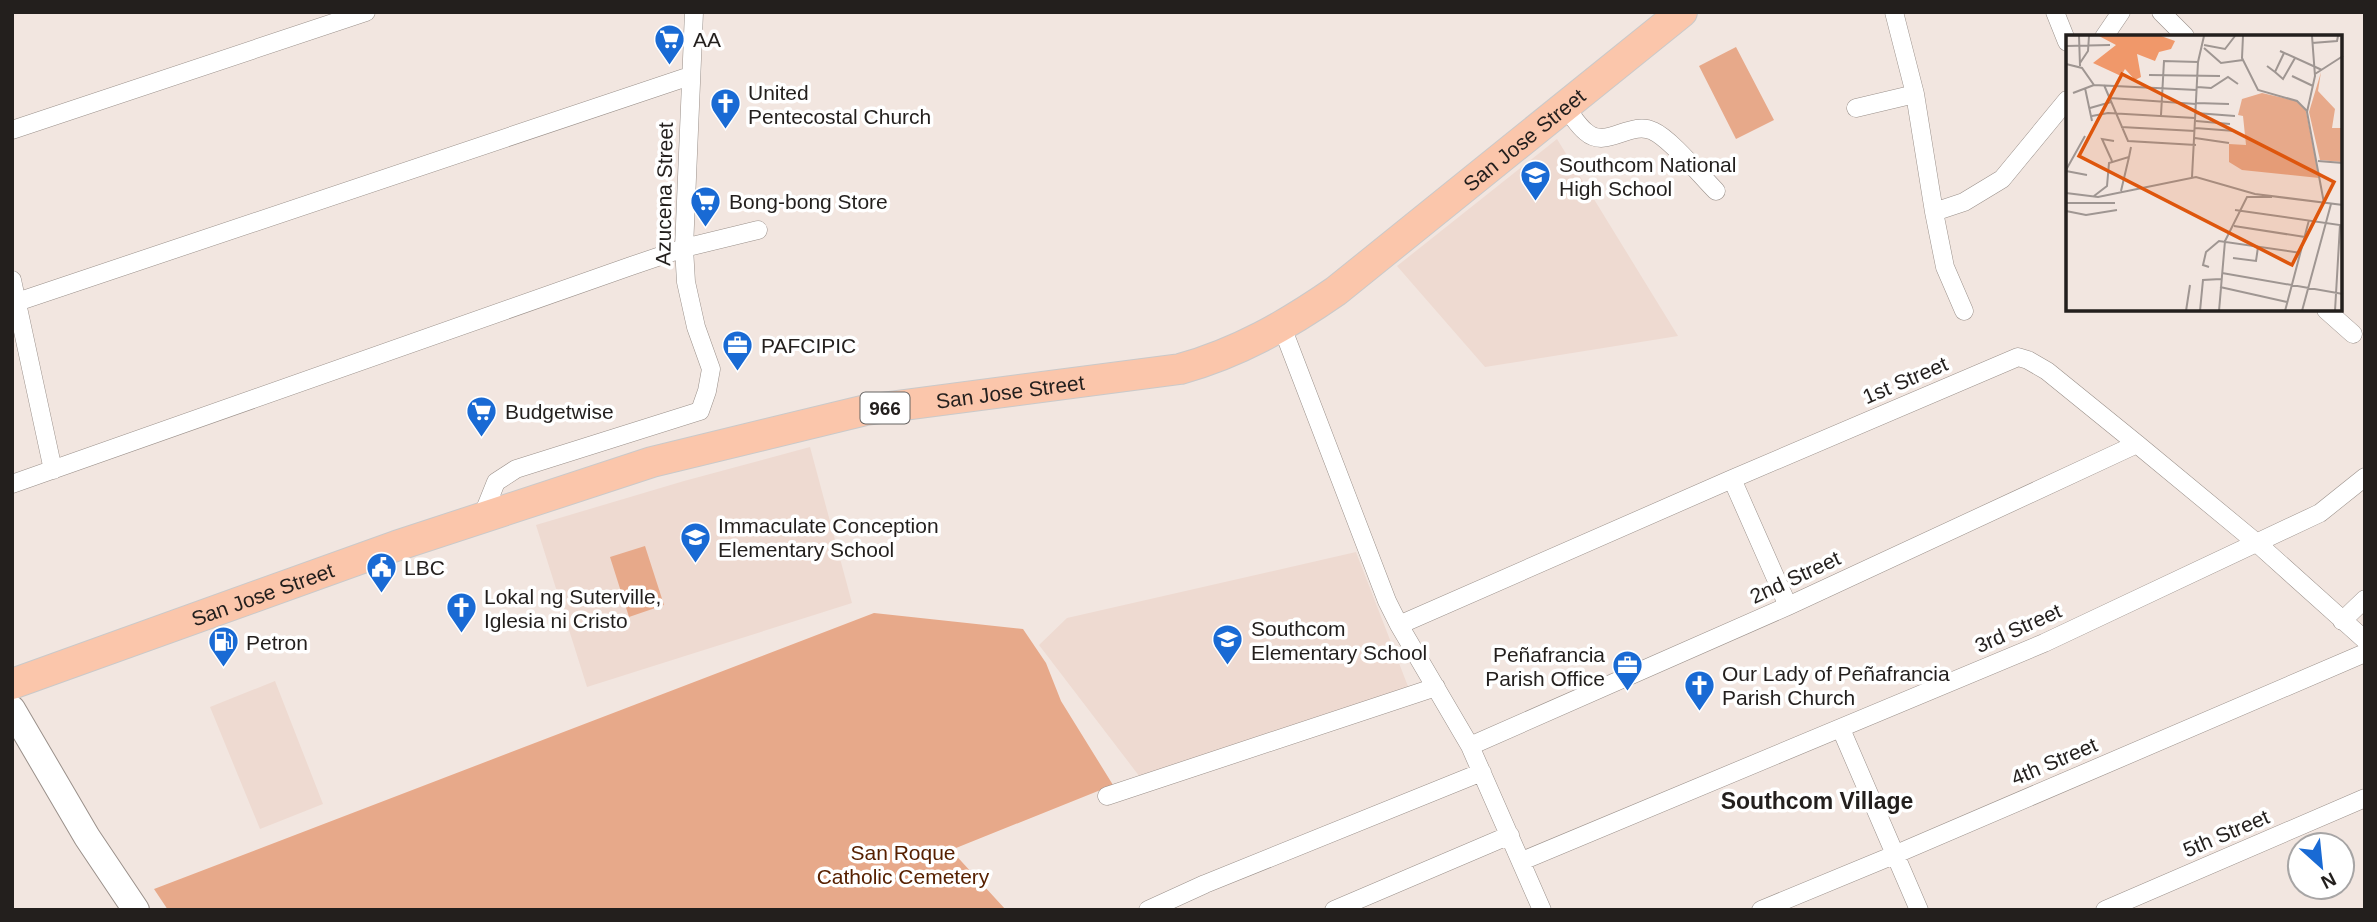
<svg xmlns="http://www.w3.org/2000/svg" width="2377" height="922" font-family="Helvetica,sans-serif">
<rect width="100%" height="100%" fill="#f2e6e0"/>
<path fill="#eedad1" d="M1557,139L1678,336L1485,367L1397,266Z
M810,447L852,603L587,687L536,525L684,481Z
M1356,552L1409,689L1143,781L1039,645L1067,618Z
M275,681L323,804L260,829L210,707Z"/>
<path fill="#e7a98a" d="M1736,47L1774,120L1736,139L1699,66Z
M645,546L664,605L629,617L610,557Z
M874,613L1023,629L1046,663L1061,701L1113,785L951,850L1006,910H168L154,889Z"/>
<g fill="none" stroke-linecap="round" stroke-linejoin="round">
<defs>
<path id="minor" d="M1894,12L1915,94L1934,212
M2055,12L2067,42
M2161,12L2185,36
M2104,37L2121,12
M1565,107C1572,115 1578,126 1586,132C1606,150 1630,120 1653,131C1671,139 1701,176 1716,191
M1856,108L1915,94
M12,130L366,12
M12,280L53,470
M17,302L690,76
M2326,310L2353,334
M1964,311L1945,267L1934,212L1964,202L2002,179L2067,100
M1282,327L1387,601L1399,625L1470,746L1542,910
M1732,479L1788,606
M12,484L631,266L684,248L758,230
M482,517L496,482L516,469L700,411L707,391L711,369L696,327L686,282L684,248L694,12
M2342,621L2365,599
M1399,625L1732,479L2018,357L2028,360L2047,371L2137,444L2258,544L2365,640
M1841,729L1919,910
M1470,746L1788,606L2137,444
M1107,796L1436,687
M1522,861L2044,643L2320,513L2365,477
M1148,910L1205,884L1482,772
M1334,910L1510,835
M1761,910L1894,855L2365,653
M2105,910L2365,798"/>
<path id="secondary" d="M12,709L87,837L136,910"/>
<g id="primary">
<path id="s1" d="M12,684L396,546L652,462L866,410L1180,369C1238,353 1287,325 1336,291L1682,12"/>
</g>
</defs>
<use href="#minor" stroke="#9a908a" stroke-width="19"/>
<use href="#secondary" stroke="#9a908a" stroke-width="28"/>
<use href="#primary" stroke="#cac9c9" stroke-width="32"/>
<use href="#minor" stroke="#fff" stroke-width="18"/>
<use href="#secondary" stroke="#fff" stroke-width="26"/>
<use href="#primary" stroke="#fbc6ab" stroke-width="30"/>
</g>
<defs>
<symbol id="supermarket-pin" viewBox="-11 -11 22 30"><path d="M0 17L-7.5 6A9.5 9.5 0 1 1 7.5 6Z" fill="#196ad4" stroke="#fff"/><path d="M-6-5.5h2.5l.6 2H6L4.5 2H-2.5L-4.4-4H-6ZM-1.5 3.2a1.3 1.3 0 1 0 .1 0ZM3 3.2a1.3 1.3 0 1 0 .1 0Z" fill="#fff"/></symbol>
<symbol id="church-pin" viewBox="-11 -11 22 30"><path d="M0 17L-7.5 6A9.5 9.5 0 1 1 7.5 6Z" fill="#196ad4" stroke="#fff"/><path d="M-1.2-6h2.4v3.5h3.3v2.4h-3.3V6h-2.4V-.1h-3.3v-2.4h3.3Z" fill="#fff"/></symbol>
<symbol id="school-pin" viewBox="-11 -11 22 30"><path d="M0 17L-7.5 6A9.5 9.5 0 1 1 7.5 6Z" fill="#196ad4" stroke="#fff"/><path d="M0-5L7-2L0 1L-7-2ZM-4 1L0 2.5L4 1V4Q0 6-4 4Z" fill="#fff"/></symbol>
<symbol id="office-pin" viewBox="-11 -11 22 30"><path d="M0 17L-7.5 6A9.5 9.5 0 1 1 7.5 6Z" fill="#196ad4" stroke="#fff"/><path d="M-6-3h4V-5.5h4V-3h4V5H-6ZM-1-4.5V-3h2v-1.5ZM-6 0V1H6V0Z" fill="#fff"/></symbol>
<symbol id="civic-pin" viewBox="-11 -11 22 30"><path d="M0 17L-7.5 6A9.5 9.5 0 1 1 7.5 6Z" fill="#196ad4" stroke="#fff"/><path d="M-.6-6.5H3V-4.5H.6V-3L4-1V1h2V6H-6V1h2V-1L-.6-3ZM-1.2 2.5V6h2.4V2.5Z" fill="#fff"/></symbol>
<symbol id="fuel-pin" viewBox="-11 -11 22 30"><path d="M0 17L-7.5 6A9.5 9.5 0 1 1 7.5 6Z" fill="#196ad4" stroke="#fff"/><path d="M-5.5-6h7V0h2V4h1.3V-2.5L3-4.5l.8-.8L6-3V5H2.5V1h-1V6h-7ZM-4.2-4.7v3.2H.2V-4.7Z" fill="#fff"/></symbol>
</defs>
<g fill-rule="evenodd">
<use href="#supermarket-pin" x="652" y="22" width="35" height="47"/>
<use href="#church-pin" x="708" y="86" width="35" height="47"/>
<use href="#school-pin" x="1518" y="158" width="35" height="47"/>
<use href="#supermarket-pin" x="688" y="184" width="35" height="47"/>
<use href="#office-pin" x="720" y="328" width="35" height="47"/>
<use href="#supermarket-pin" x="464" y="394" width="35" height="47"/>
<use href="#school-pin" x="678" y="520" width="35" height="47"/>
<use href="#civic-pin" x="364" y="550" width="35" height="47"/>
<use href="#church-pin" x="444" y="590" width="35" height="47"/>
<use href="#school-pin" x="1210" y="622" width="35" height="47"/>
<use href="#fuel-pin" x="206" y="624" width="35" height="47"/>
<use href="#office-pin" x="1610" y="648" width="35" height="47"/>
<use href="#church-pin" x="1682" y="668" width="35" height="47"/>
</g>
<g text-anchor="middle" dominant-baseline="central" stroke-width="7" stroke-linejoin="round" paint-order="stroke">
<rect fill="#fff" stroke="#656261" stroke-width="2" x="860.5" y="392.5" width="49" height="31" rx="5"/>
<g font-size="19" font-weight="bold" fill="#231f1d">
<text x="885" y="408">966</text>
</g>
<g font-size="21" fill="#231f1d" stroke="#fff" text-anchor="start">
<text x="693" y="39">AA</text>
<text x="748" y="92">United<tspan x="748" dy="24">Pentecostal Church</tspan></text>
<text x="1559" y="164">Southcom National<tspan x="1559" dy="24">High School</tspan></text>
<text x="729" y="201">Bong-bong Store</text>
<text x="761" y="345">PAFCIPIC</text>
<text x="505" y="411">Budgetwise</text>
<text x="718" y="525">Immaculate Conception<tspan x="718" dy="24">Elementary School</tspan></text>
<text x="404" y="567">LBC</text>
<text x="484" y="596">Lokal ng Suterville,<tspan x="484" dy="24">Iglesia ni Cristo</tspan></text>
<text x="1251" y="628">Southcom<tspan x="1251" dy="24">Elementary School</tspan></text>
<text x="246" y="642">Petron</text>
<text x="1605" y="654" text-anchor="end">Peñafrancia<tspan x="1605" dy="24">Parish Office</tspan></text>
<text x="1722" y="673">Our Lady of Peñafrancia<tspan x="1722" dy="24">Parish Church</tspan></text>
</g>
<g font-size="21" fill="#231f1d" stroke="#fff">
<text stroke="none"><textPath href="#s1" startOffset="1631">San Jose Street</textPath></text>
<text transform="translate(664 194) rotate(-89)">Azucena Street</text>
<text transform="translate(1905 380) rotate(-23)">1st Street</text>
<text stroke="none"><textPath href="#s1" startOffset="1043">San Jose Street</textPath></text>
<text transform="translate(1795 577) rotate(-25)">2nd Street</text>
<text stroke="none"><textPath href="#s1" startOffset="266">San Jose Street</textPath></text>
<text transform="translate(2018 628) rotate(-24)">3rd Street</text>
<text transform="translate(2054 761) rotate(-23)">4th Street</text>
<text transform="translate(2226 833) rotate(-23)">5th Street</text>
</g>
<g font-size="21" fill="#572000" stroke="#fff">
<text x="903" y="852">San Roque<tspan x="903" dy="24">Catholic Cemetery</tspan></text>
</g>
<g font-size="23" font-weight="bold" fill="#231f1d" stroke="#fff">
<text x="1817" y="801">Southcom Village</text>
</g>
</g>
<g transform="translate(2066 35)">
<rect width="276" height="276" fill="#f2e6e0"/>
<path d="M255,37L252,56L269,74L266,93H276V127L254,125L243,77ZM196,58L230,66L240,76L253,143L176,135L163,127V109L180,110L177,81L172,80L176,64Z" fill="#e7a98a"/>
<path d="M33,1H95L109,6L105,14L93,17L89,26L71,19L75,42L69,45L59,34L55,41L27,28L50,10Z" fill="#f0986a"/>
<path fill="none" stroke="#9f9692" stroke-width="2" d="M13,1L14,31M177,1L176,23L192,55L231,66L241,76M246,1L249,41L241,77L258,168M246,8L271,6L272,1M138,10L159,14L169,1M0,11L44,10M138,13L155,28L177,25M214,16L256,35M14,28L22,16L23,1M0,29L16,33L28,50L131,55M201,31L209,37L218,18M209,37L217,44L229,23M249,39L277,21M83,40L154,41M226,41L247,51M38,50L62,106L130,110M131,52L145,53L162,42L172,49M19,53L26,86M7,58L28,50M44,63L130,69M130,68L163,69M24,73L45,67M130,78L169,81M95,80L98,26L132,27M26,81L42,78L129,83M130,86L164,89M55,92L129,96M129,93L169,96M129,103L163,108M46,126L36,104L48,106M252,126L277,128M0,135L19,101M0,136L21,140M126,142L132,27L138,1M55,156L63,122M0,158L32,162L130,142L189,159L277,170M28,161L41,151L43,128L63,122L65,112M0,168H49M169,175L274,190L269,276M0,176L20,180L51,175M168,191L239,202M167,223L190,226L192,212M143,232L137,230L140,217L153,206L235,218M156,238L277,259M154,252L221,267M120,276L124,250M134,276L137,245L155,244M153,276L159,206L181,162H206M219,276L243,185M236,276L265,169"/>
<path fill="#de560d" fill-opacity="0.15" stroke="#de560d" stroke-width="3.5" d="M56,39L268,147L226,230L13,121Z"/>
<rect width="276" height="276" fill="none" stroke="#231f1d" stroke-width="3.5"/>
</g>
<rect width="2377" height="922" fill="none" stroke="#231f1d" stroke-width="28"/>
<g transform="translate(2321 866) rotate(153)"><circle r="33" fill="#ffffff" stroke="#a7a5a5" stroke-width="2"/>
<path d="M0-5L12 26L0 18L-12 26Z" fill="#196ad4"/>
<text y="-10" font-size="19" font-weight="bold" text-anchor="middle" fill="#231f1d">N</text>
</g>
</svg>
